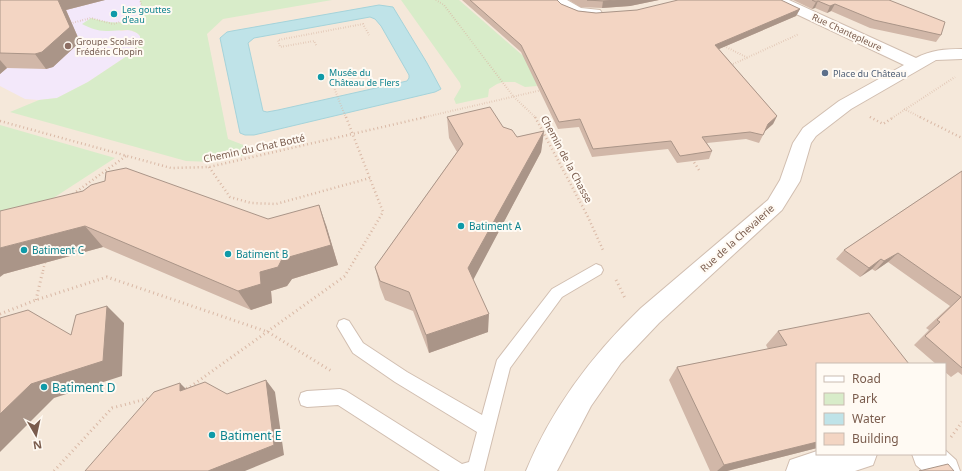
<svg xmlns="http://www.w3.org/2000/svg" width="962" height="471" font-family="'Noto Sans',sans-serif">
<rect width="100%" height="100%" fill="#fdf6ec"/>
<path fill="#f5e8da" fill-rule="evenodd" d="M0,0H962V471H0ZM817,364H945V454H817Z"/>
<path fill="#f3e8fa" d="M0,0H140L143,12L138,17L126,21L113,24L91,18L121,31L129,30L137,33L140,36V40L133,52L88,82L57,98L39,100L25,99L0,86Z"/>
<path fill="#d8ecc9" d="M140,0H332L223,19L207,34L228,139L246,146L247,155L213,162L186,161L10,112L39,100L57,98L88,82L133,52L140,40V36C132,26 117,32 106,31C97,31 90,28 82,24L91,18C110,23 128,27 143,12Z
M401,0H459L529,61L537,86L525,87L515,82H503L497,84L489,89L488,97L456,104L454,99L461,87L460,83Z
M0,125L115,158L4,230L0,228Z"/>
<path fill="#bfe3e8" stroke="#a5d3da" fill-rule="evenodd" d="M379,5L393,7L427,63L441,89L435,92L254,135H245L240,133L220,38L227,32L232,31ZM370,17L375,19L381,26L409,75V78L407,81L278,110L267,112L263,111L248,43L254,38Z"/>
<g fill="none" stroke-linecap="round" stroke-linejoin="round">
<defs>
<path id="service" d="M596,264L601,266L603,270L601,274L562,297L510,368L484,471H440L338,405L307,407L301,405L299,399L301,393L307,391L340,389L346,391L462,464L469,462L477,432L395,382L353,353L337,326L339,321L344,319L349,321L363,343L407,372L482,415L497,360L552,289Z"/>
<path id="minor" d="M550,0H567L581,8L600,10L602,13L600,16C582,21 567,12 552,3Z
M771,0H789L916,58C931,50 945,49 962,49V59L936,60L851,109L816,136L811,143L800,181L782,210L659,323L621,363L591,406L557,471H526C552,408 592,355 641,308L768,200L780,180L793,143L803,128L839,101L904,65L773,3Z
M945,450L956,460L960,471H923L916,465L912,454H945Z
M817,451V454H877L873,465L855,471H786L790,460Z"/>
</defs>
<use href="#service" stroke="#d1beb0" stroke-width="2"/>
<use href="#minor" stroke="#d1beb0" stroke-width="2"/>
<path stroke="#d9b8a5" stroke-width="2" stroke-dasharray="0.5 2" stroke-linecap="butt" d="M436,0L444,5L513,96L536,118
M68,24L91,18L113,24L138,17L143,12L140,0
M316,45L314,41L280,47L278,40L363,24L369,35
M722,45L748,58
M731,65L799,34
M331,80L346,118
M904,109L922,118
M870,117L872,118
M421,118L542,90
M892,118L955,77"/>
<path stroke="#d9b8a5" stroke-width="2.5" stroke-dasharray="1 3" stroke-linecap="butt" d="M346,117L383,212L348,271
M535,117L588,217L603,250
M870,117L883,124L894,117
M920,117L962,138
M0,121L171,168L209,167L426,117
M692,159L699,170
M209,167L230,197L251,203L276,204L370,178
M73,194L126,156
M43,271L45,262"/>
<path stroke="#d9b8a5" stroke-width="3" stroke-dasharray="1 3.5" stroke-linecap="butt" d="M616,280L626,300
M36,300L43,270
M0,314L36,300L107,277L268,332L333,372
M182,390L190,387L345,276L348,270
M951,437L962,422
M54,471L112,408L150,398"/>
<use href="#service" fill="#fff" fill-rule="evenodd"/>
<use href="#minor" fill="#fff" fill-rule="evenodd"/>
</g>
<path fill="#d1b7a8" d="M0,0H105L66,10L80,42L53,67L46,69L7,68L0,74Z
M462,0H557L561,4L578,11L596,13L800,9L796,16L719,49L777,116L773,124L765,131L759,143L746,139L707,143L712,151L709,159L677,163L668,149L592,157L579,127L558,129L521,52Z
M569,0H659L630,6L602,8L580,7Z
M793,0H889L941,35L936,42L870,28L831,11L827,13L815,8L812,9Z
M447,117L503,127L517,137L544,131L541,152L473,279L488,332L429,353L413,311L385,300L380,287L375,267L457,152L449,138Z
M962,171V375L958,372L951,377L945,372V364H936L914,345L929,330L926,328L950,306L888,262L875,271L872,269L860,277L836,259L844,250Z
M83,191L268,219L326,225L338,265L292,279L287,286L271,291L272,303L251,310L103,247L4,274Z
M778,331L817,364V448L727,471H710L669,380L677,367L768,349L766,345Z"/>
<path fill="#aa9588" d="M58,0H105L66,10L80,42L53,67L46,69L35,54Z
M617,0H659L630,6L602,8L603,1Z
M818,1L815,8L812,9L816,2Z
M835,4L831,11L827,13L830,6Z
M800,9L796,16L712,52L715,45Z
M0,60L7,68L0,74Z
M777,116L773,124L764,132L768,124Z
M544,131L541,152L469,288L468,268Z
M319,205L326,225L338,265L292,279L287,286L271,291L272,303L251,310L238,291L260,272Z
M85,226L103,247L4,274L0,277V248Z
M898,253L888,262L875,271L884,261Z
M881,259L872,269L860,277L869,268Z
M107,306L124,323L122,376L54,398L0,452V414Z
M489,314L488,332L429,353L426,335Z
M266,380L275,392L284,455L245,471H208Z
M180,383L193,396L180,391Z
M817,442V448L727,471H717L724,465Z"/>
<path fill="#f3d5c3" stroke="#aa9588" d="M0,0H58L70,27L42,52L35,54L0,53Z
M470,0H557L561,4L578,11L596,13L637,10L678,0H781L800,9L715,45L777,116L768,124L763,135L750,132L702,137L712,151L680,156L671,141L593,149L580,119L559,122L521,45Z
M587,0H617L603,1Z
M812,0H889L945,22L941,35L874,20L835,4L830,6L818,1L816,2Z
M490,107L503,127L512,130L517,137L544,131L468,268L489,314L426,335L409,292L380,281L375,267L463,144L447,117Z
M126,168L268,219L319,205L331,245L282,259L278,267L260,272L261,284L238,291L85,226L0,248V211L83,191L91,185L105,181L106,172Z
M962,171V368L925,336L940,322L937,320L961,297L898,253L884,261L881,259L869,268L844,250Z
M107,306L103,361L31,384L0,414V318L28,310L71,335L76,315Z
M869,313L909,364H817V442L724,465L677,367L787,345L778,331Z
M266,380L274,445L208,471H85L154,392L180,383V391L205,382L227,394Z
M948,464L954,471H919Z"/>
<g fill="#0f9aa8" stroke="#fffaf3" stroke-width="1.5">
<circle cx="114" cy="14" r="4"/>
<circle cx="321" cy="77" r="4"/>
<circle cx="461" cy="226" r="4"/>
<circle cx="24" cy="250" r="4"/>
<circle cx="228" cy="254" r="4"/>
<circle cx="44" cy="387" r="4"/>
<circle cx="212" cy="435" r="4"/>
</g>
<circle fill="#8d6e63" stroke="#fffaf3" stroke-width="1.5" cx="68" cy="46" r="4"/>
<circle fill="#5c6f8a" stroke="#fffaf3" stroke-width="1.5" cx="825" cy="73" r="4"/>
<g text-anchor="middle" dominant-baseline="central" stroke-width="4" stroke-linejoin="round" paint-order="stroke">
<g font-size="9" fill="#0d838f" stroke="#fffaf3" text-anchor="start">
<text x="122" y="9">Les gouttes<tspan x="122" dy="10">d'eau</tspan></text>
<text x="329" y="72">Musée du<tspan x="329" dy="10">Château de Flers</tspan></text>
</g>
<g font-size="9" fill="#7a5c4d" stroke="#fffaf3">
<text transform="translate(847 32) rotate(25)">Rue Chantepleure</text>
</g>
<g font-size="9" fill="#785e54" stroke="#fffaf3" text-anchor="start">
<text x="76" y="41">Groupe Scolaire<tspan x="76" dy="10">Frédéric Chopin</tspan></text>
</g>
<g font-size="9" fill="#4e5e75" stroke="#fffaf3" text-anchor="start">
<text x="833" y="73">Place du Château</text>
</g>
<g font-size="10" fill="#7a5c4d" stroke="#fffaf3">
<text transform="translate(254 148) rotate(-12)">Chemin du Chat Botté</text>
<text transform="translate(567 159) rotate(62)">Chemin de la Chasse</text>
<text transform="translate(737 238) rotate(-42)">Rue de la Chevalerie</text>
</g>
<g font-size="10" fill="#0d838f" stroke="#fffaf3" text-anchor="start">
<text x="469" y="226">Batiment A</text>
<text x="32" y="250">Batiment C</text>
<text x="236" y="254">Batiment B</text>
</g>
<g font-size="12" fill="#0d838f" stroke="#fffaf3" text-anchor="start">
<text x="52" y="387">Batiment D</text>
<text x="220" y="435">Batiment E</text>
</g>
</g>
<rect x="816" y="363" width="130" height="92" fill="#fffaf3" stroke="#cabbb1"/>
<rect x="824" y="376" width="20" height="6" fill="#ffffff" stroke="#cabbb1"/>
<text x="852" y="383" font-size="12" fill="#7a5c4d">Road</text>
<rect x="824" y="393" width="20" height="12" fill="#d8ecc9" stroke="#cabbb1"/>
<text x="852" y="403" font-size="12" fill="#7a5c4d">Park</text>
<rect x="824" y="413" width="20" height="12" fill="#bfe3e8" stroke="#cabbb1"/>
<text x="852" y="423" font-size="12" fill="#7a5c4d">Water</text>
<rect x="824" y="433" width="20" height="12" fill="#f3d5c3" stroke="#cabbb1"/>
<text x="852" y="443" font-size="12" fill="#7a5c4d">Building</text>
<g transform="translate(36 435) rotate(171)" stroke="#fffaf3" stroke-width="3" paint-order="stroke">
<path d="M0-3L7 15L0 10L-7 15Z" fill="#7a5c4d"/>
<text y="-6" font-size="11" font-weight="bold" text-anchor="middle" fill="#7a5c4d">N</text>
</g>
</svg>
